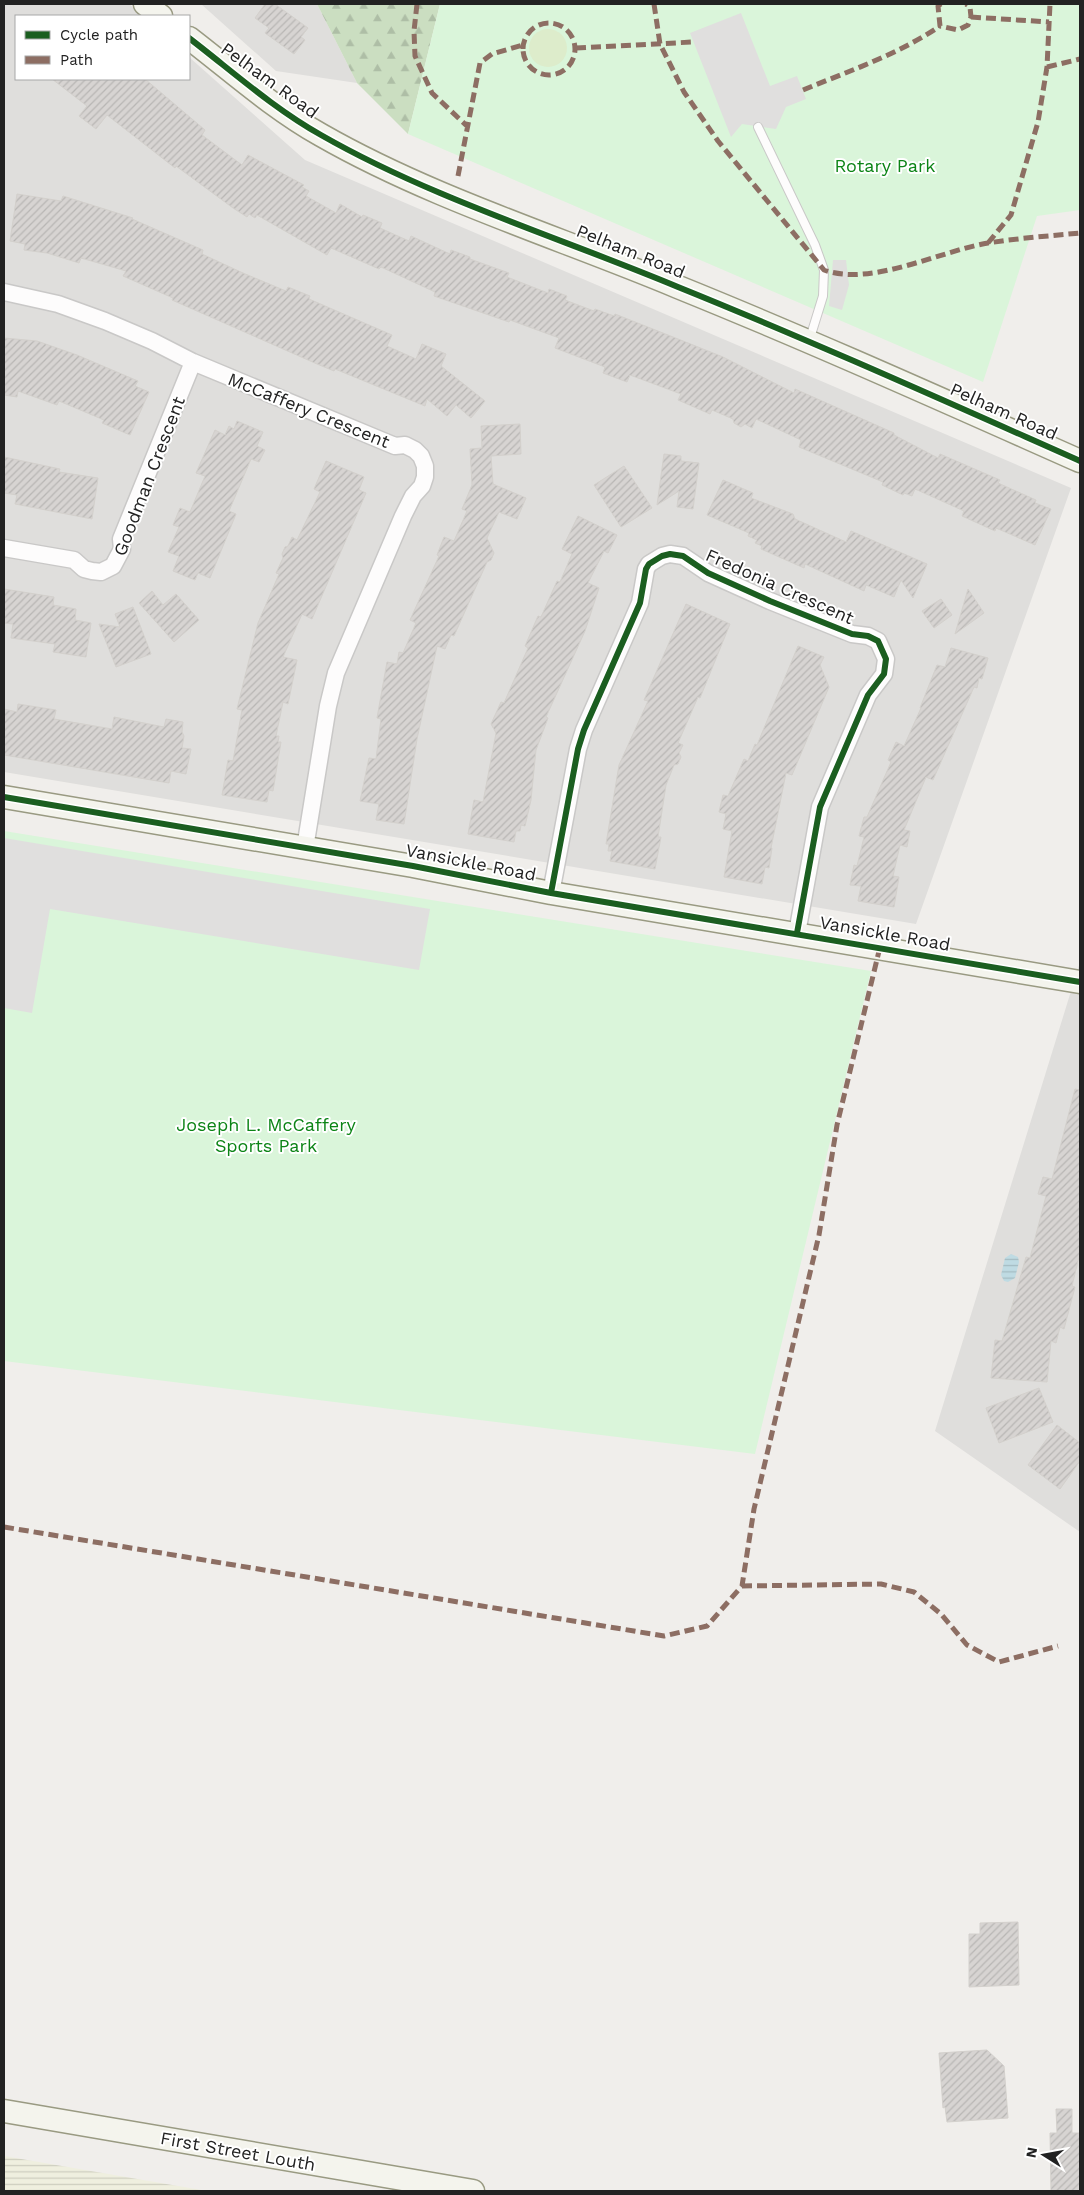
<svg xmlns="http://www.w3.org/2000/svg" width="1084" height="2195" font-family="'Work Sans',sans-serif">
<defs>
<pattern id="farmland-rules" width="6" height="5" patternUnits="userSpaceOnUse" patternTransform="scale(1.25)"><rect width="6" height="5" fill="#efefdf"/><path d="M0 2.5h6" fill="none" stroke="#cdcdbf"/></pattern>
<pattern id="forest-firs" width="22" height="20" patternUnits="userSpaceOnUse" patternTransform="scale(1.25)"><rect width="22" height="20" fill="#cbdec1"/><path d="M5 1l3.5 6h-7zM16 11l3.5 6h-7z" fill="#aebea6"/></pattern>
<pattern id="water-rules" width="6" height="5" patternUnits="userSpaceOnUse" patternTransform="scale(1.25)"><rect width="6" height="5" fill="#bfdbe3"/><path d="M0 2.5h6" fill="none" stroke="#a4bcc2"/></pattern>
<pattern id="building-hatch" width="6" height="6" patternUnits="userSpaceOnUse" patternTransform="scale(1.25)"><rect width="6" height="6" fill="#d7d4d2"/><path d="M-1 1l2-2M0 6l6-6M5 7l2-2" fill="none" stroke="#b8b6b4"/></pattern>
</defs>
<rect width="100%" height="100%" fill="#f0eeeb"/>
<path fill="#dfdedc" d="M4,4H129L143,16H16V79H189V57L305,160L1071,488L916,924L4,772Z
M201,4H317L357,83L276,71Z
M1080,962V1532L935,1431Z"/>
<path fill="url(#farmland-rules)" d="M4,2156L207,2191H4Z"/>
<path fill="url(#forest-firs)" d="M317,4H440L408,134L357,83Z"/>
<path fill="#daf5da" d="M440,4H1080V210L1037,216L983,382L408,134Z
M4,831L871,971L755,1454L4,1361Z"/>
<path fill="#ddeccb" d="M529 48a19 19 0 1 1 38 0a19 19 0 1 1-38 0Z"/>
<path fill="#e0dfde" d="M741,13L770,86L797,76L806,99L786,107L776,129L742,124L731,137L690,33Z
M833,260H846L849,285L842,310L829,306Z
M4,838L430,909L419,970L50,909L32,1013L4,1008Z"/>
<path fill="url(#water-rules)" d="M1011,1254L1018,1257L1019,1262L1015,1278L1008,1282L1004,1281L1001,1275L1005,1258Z"/>
<path fill="url(#building-hatch)" stroke="#d3d0cc" d="M265,4H275L308,28L301,37L305,40L294,54L265,33L269,28L255,18Z
M52,79H145L205,130L202,135L242,165L248,155L304,185L302,187L309,191L306,196L336,213L340,204L362,217L363,215L382,223L380,228L409,241L411,236L450,254L451,250L470,257V259L509,273L507,277L548,293L549,289L567,296L565,300L594,311L595,309L614,316L615,314L673,337L723,357L794,393L795,389L894,433V435L938,458L940,454L1000,480L998,483L1036,500L1035,503L1051,509L1035,545L996,528L995,531L962,516L964,511L915,489L912,496L904,493L903,495L882,485L883,482L799,447L801,440L756,419L752,428L745,424L741,427L734,423L733,419L712,410L710,414L678,400L681,394L630,375L627,382L603,373L605,367L555,348L559,338L510,320L509,322L434,296L435,292L381,267L379,269L331,248L327,255L257,215L255,218L249,214L247,217L233,208L176,166L175,168L107,115L96,129L79,116L87,106Z
M17,194L61,201L63,196L133,218L132,219L203,250L202,254L243,273L286,291L288,287L310,296L309,299L392,335L387,346L416,359L422,344L446,354L441,366L485,401L471,418L456,405L447,416L427,399L425,406L335,369L334,371L317,364L206,315L172,300L173,298L123,276L126,271L81,258L79,263L47,253L24,250L25,244L10,241Z
M4,338L37,341L77,355L138,381L135,386L149,392L130,435L102,423L104,420L59,401L57,405L18,391L17,397L4,395Z
M237,421L263,432L257,446L265,450L259,462L251,459L229,511L236,514L210,578L198,573L195,580L173,571L179,556L168,552L179,527L173,525L180,508L190,512L205,476L196,473L215,430L225,435L229,426L234,429Z
M520,424L521,454L491,456L493,484L526,498L517,519L499,512L487,538L494,553L491,560L487,562L454,636L451,635L445,649L437,646L417,739L404,824L376,820L379,804L360,801L369,758L376,759L381,719L377,718L387,662L397,664L399,652L403,653L416,623L410,620L439,556L437,555L444,537L454,541L467,511L462,509L472,485L470,449L482,448L481,426Z
M664,454L681,456V461L699,463L693,509L677,507L679,491L657,505Z
M4,457L60,469L59,472L98,478L92,519L15,504L17,495L4,493Z
M326,461L364,477L359,490L366,493L312,619L302,614L283,657L297,660L288,704L283,702L276,736H279L278,742H281L273,791L269,790L267,802L222,795L228,760L233,761L242,710L237,709L258,623L279,574L276,573L283,558L282,554L285,547L288,546L292,537L297,540L320,492L314,489Z
M624,466L652,508L621,527L594,485Z
M723,480L753,493L751,498L793,514L795,519L846,542L851,531L927,564L913,598L901,580L894,597L866,585L864,591L805,564L804,568L761,549L762,546L755,543L757,540L748,536L749,533L707,515Z
M578,516L617,535L608,553L604,551L588,583L599,588L585,631L546,717L548,718L536,750L531,800L525,826L521,825L520,831H516L514,842L468,834L474,800L483,802L496,733L491,724L501,702L504,703L528,648L525,646L538,616L541,617L557,581L560,582L572,554L562,549Z
M4,589L54,597L53,605L76,609L75,620L91,623L86,657L53,652L55,644L11,638L13,624L4,623Z
M968,589L984,613L955,634Z
M152,591L163,605L176,594L199,620L174,642L139,603Z
M941,599L952,615L934,628L922,611Z
M686,604L730,624L700,698L698,697L678,743L683,745L679,753L681,757L678,764L674,765L666,785L658,837H661L655,869L610,861L612,851H608L609,844H606L619,765L648,701L644,700Z
M133,607L151,654L116,667L99,624L120,627L115,614Z
M798,646L824,657L820,665L829,687L792,775L786,773L771,848H772L769,868L765,867L762,884L724,877L732,831L723,829L726,814L719,812L723,795L728,796L744,759L748,761L755,744L757,745Z
M951,648L988,658L982,679L979,678L977,688L974,687L933,780L926,777L904,830L910,831L907,847L900,845L893,876L899,877L894,907L858,901L861,886L850,885L854,865L857,866L864,837L859,836L864,817H867L891,762L888,760L896,742L904,746L921,708H920L937,665L945,667Z
M18,704L56,710L54,719L112,729L114,717L164,727L166,719L183,722L182,732L184,736L182,748L191,749L186,774L171,771L169,783L4,755V709L17,712Z
M1075,1089L1080,1090V1253L1072,1286L1075,1287L1064,1329L1060,1327L1056,1343L1051,1341L1047,1382L991,1378L995,1340L1002,1341L1026,1257L1030,1258L1046,1196L1038,1194L1043,1177L1052,1179Z
M1039,1388L1053,1422L999,1443L986,1408Z
M1057,1425L1080,1443V1461L1060,1489L1028,1465Z
M1018,1922L1019,1985L969,1987V1934H980V1923Z
M987,2050L1004,2066L1008,2118L947,2122L945,2107L943,2108L939,2053Z
M1056,2109H1072V2133H1080V2191H1051L1050,2133H1057Z"/>
<g fill="none" stroke-linecap="round" stroke-linejoin="round">
<defs>
<path id="lane" d="M758,127L815,245L824,270L823,296L810,338"/>
<path id="street" d="M4,292L58,304L105,321L152,341L193,362L395,446L405,445L415,450L421,456L425,466V477L422,486L413,496L403,516L336,673L328,706L305,848
M4,548L74,560L84,569L92,571L101,572L113,566L122,549L121,539L193,362
M551,893L578,749L584,730L640,603L646,569L649,564L662,556L670,554L683,556L708,573L770,601L852,634L868,636L878,641L886,659L884,674L868,695L820,807L797,933"/>
<path id="secondary" d="M145,4L161,16
M189,38C232,71 273,108 321,135C431,198 561,238 678,287C814,342 947,402 1080,461
M4,797L413,866L551,893L1080,982
M4,2111L473,2191"/>
</defs>
<use href="#lane" stroke="#c9c8c7" stroke-width="10"/>
<use href="#street" stroke="#c9c8c7" stroke-width="19"/>
<use href="#secondary" stroke="#999a82" stroke-width="25"/>
<use href="#lane" stroke="#fdfcfc" stroke-width="8"/>
<use href="#street" stroke="#fdfcfc" stroke-width="16"/>
<use href="#secondary" stroke="#f4f4ed" stroke-width="22"/>
<path stroke="#8d6e63" stroke-width="5" stroke-dasharray="10 5" stroke-linecap="butt" d="M417,4L414,31L415,56L432,93L468,127
M654,4L660,44L684,92L718,141L824,270C871,287 940,251 988,243C1019,238 1050,236 1080,233
M941,4L938,6L940,26L958,30L968,25L971,17L970,7L966,4
M971,17L1049,22
M523 49a26 26 0 1 1 52 0a26 26 0 1 1-52 0Z
M576,48L693,42
M1047,67L1080,59
M803,90C849,71 899,54 940,26
M458,176L480,63L492,54L523,45
M988,243L1011,215L1038,122L1047,67L1050,4
M4,1527L664,1636L707,1626L742,1586L754,1509L819,1235L837,1125L880,947
M742,1586L881,1584L914,1592L941,1614L967,1645L999,1662L1058,1646"/>
<defs>
<path id="cycleway" d="M189,38C232,71 273,108 321,135C431,198 561,238 678,287C814,342 947,402 1080,461
M4,797L413,866L551,893L1080,982
M551,893L578,749L584,730L640,603L646,569L649,564L662,556L670,554L683,556L708,573L770,601L852,634L868,636L878,641L886,659L884,674L868,695L820,807L797,933"/>
</defs>
<use href="#cycleway" stroke="#fff" stroke-width="9"/>
<use href="#cycleway" stroke="#1b5e20" stroke-width="6"/>
</g>
<g text-anchor="middle" dominant-baseline="central" stroke-width="4" stroke-linejoin="round" paint-order="stroke">
<g font-size="18" fill="#222" stroke="#fff">
<text transform="translate(270 80) rotate(36)">Pelham Road</text>
<text transform="translate(631 251) rotate(22)">Pelham Road</text>
<text transform="translate(309 410) rotate(22)">McCaffery Crescent</text>
<text transform="translate(1004 411) rotate(24)">Pelham Road</text>
<text transform="translate(149 476) rotate(-69)">Goodman Crescent</text>
<text transform="translate(780 586) rotate(24)">Fredonia Crescent</text>
<text transform="translate(471 862) rotate(11)">Vansickle Road</text>
<text transform="translate(885 933) rotate(10)">Vansickle Road</text>
<text transform="translate(238 2151) rotate(10)">First Street Louth</text>
</g>
<g font-size="18" fill="#0c8416" stroke="#fff">
<text x="885" y="165">Rotary Park</text>
<text x="266" y="1124">Joseph L. McCaffery<tspan x="266" dy="21">Sports Park</tspan></text>
</g>
</g>
<rect width="1084" height="2195" fill="none" stroke="#222222" stroke-width="10"/>
<rect x="15" y="15" width="175" height="65" fill="#ffffff" stroke="#a7a7a7"/>
<rect x="25" y="31" width="25" height="8" fill="#1b5e20" stroke="#a7a7a7"/>
<text x="60" y="40" font-size="15" fill="#222222">Cycle path</text>
<rect x="25" y="56" width="25" height="8" fill="#8d6e63" stroke="#a7a7a7"/>
<text x="60" y="65" font-size="15" fill="#222222">Path</text>
<g transform="translate(1044 2155) rotate(281)" stroke="#ffffff" stroke-width="4" paint-order="stroke">
<path d="M0-4L9 19L0 12L-9 19Z" fill="#222222"/>
<text y="-8" font-size="14" font-weight="bold" text-anchor="middle" fill="#222222">N</text>
</g>
</svg>
